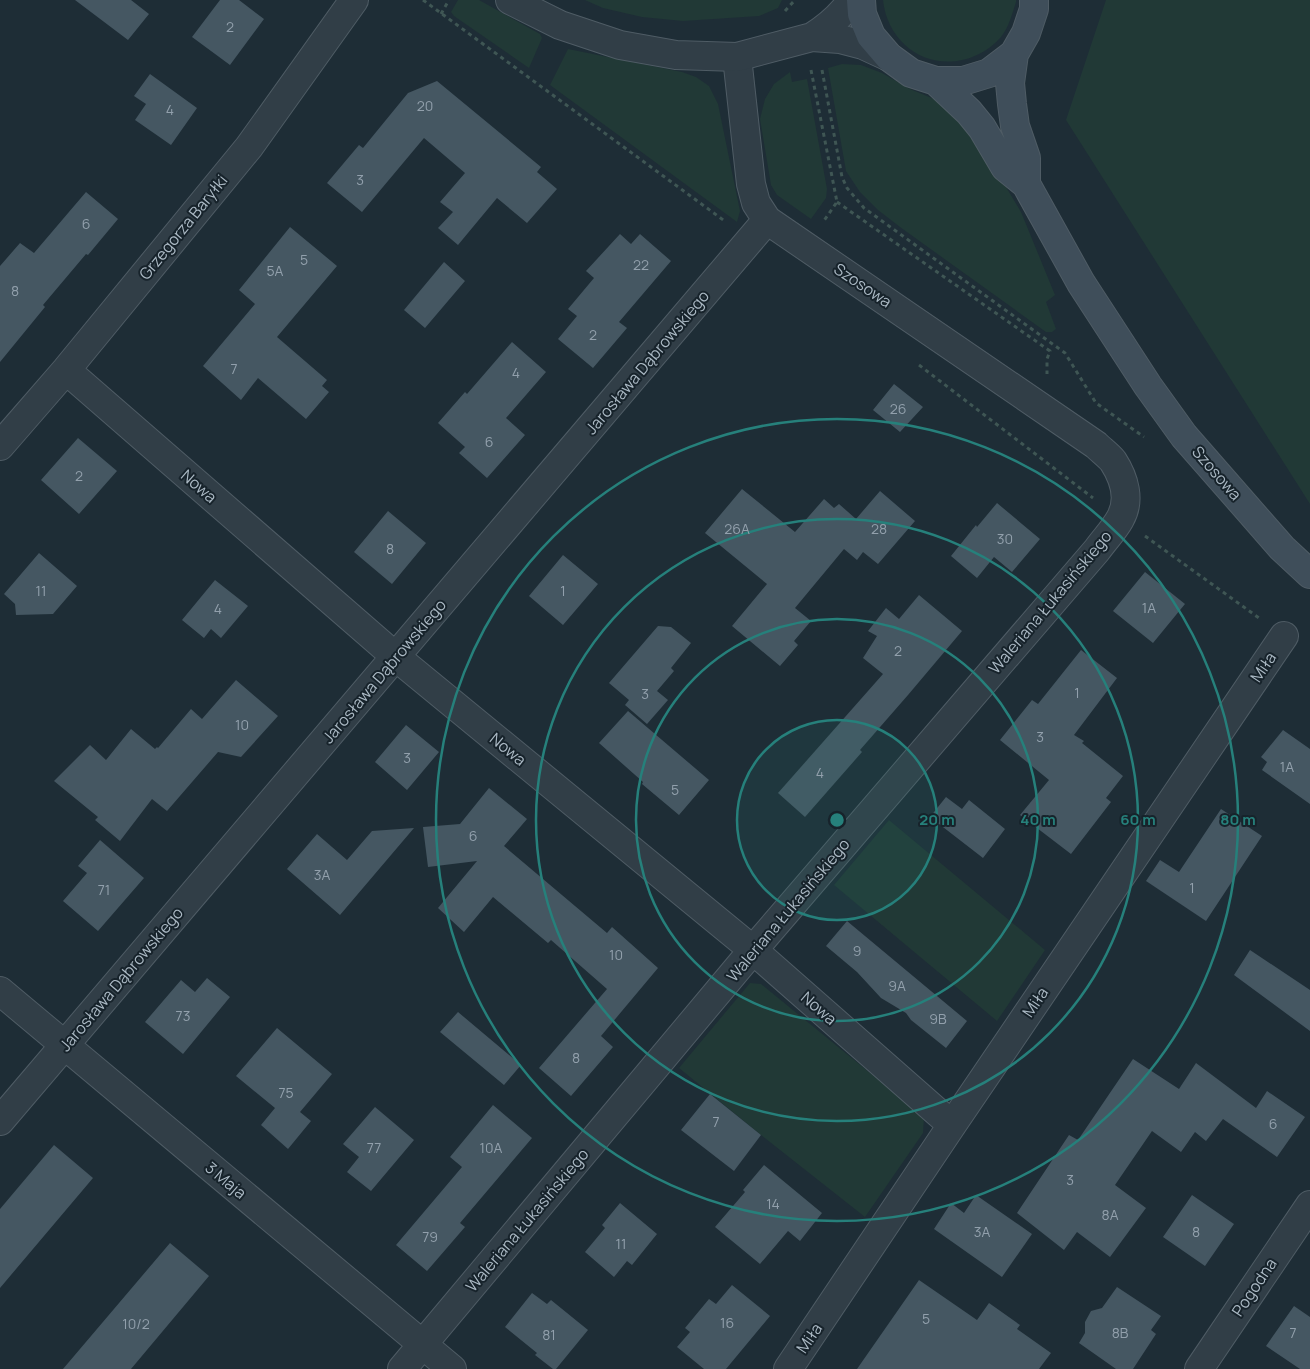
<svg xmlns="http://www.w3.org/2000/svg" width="1310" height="1369" font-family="Manrope,sans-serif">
<rect width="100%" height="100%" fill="#1e2d36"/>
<path fill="#213936" d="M458,0H479L540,34L542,38L529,68L454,16L451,12Z
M585,0H782L778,8L759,16L683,21L642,17L603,8Z
M883,0H1016V2C1012,14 1009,27 1001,37C995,44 987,50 979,54C935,76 888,48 883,0Z
M1106,0H1310V504L1066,120Z
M568,49L682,72L696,77L709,86L718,104L740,211L737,222L550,85Z
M842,64L861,65L882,73L910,89L934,99L955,111L976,137L1021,212L1055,295L1046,302L1056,329L1052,332H1046L900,227L878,210L860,192L846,171L828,68Z
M790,72L792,82L807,79L827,189L826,198L811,219L777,195L771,185L760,119L765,99L774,84Z
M889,820L1045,950L997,1021L834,885Z
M750,983L761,984L924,1117L923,1133L865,1217L761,1135L679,1068Z"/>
<path fill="#455762" d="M75,0H131L149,14L128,40Z
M220,0H239L264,19L230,65L192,37Z
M150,74L197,108L171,145L135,120L146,104L134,96Z
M437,81L541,167L537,172L557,189L527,223L497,198L458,245L438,228L453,212L440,202L465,173L424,138L362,212L327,183L359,145L363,148L408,93Z
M86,192L118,219L88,255L86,254L43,305L45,307L0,362V266L20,243L34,253Z
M290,227L337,266L277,337L327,380L322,386L329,392L306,419L258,378L241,400L203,366L255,304L239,290Z
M620,234L631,244L640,234L671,261L619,322L627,328L593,368L558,339L577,316L568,309L594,278L586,271Z
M444,262L465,281L425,328L404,310Z
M512,342L546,372L506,418L525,435L487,478L459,453L465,447L438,423L465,392L467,394Z
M894,384L923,407L900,432L873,410Z
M78,438L117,471L79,514L41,480Z
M742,489L795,532L824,499L834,508L839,504L856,519L880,491L915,521L878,564L863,552L857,560L844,549L795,608L811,621L794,641L798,645L780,666L732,626L767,584L705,533Z
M997,503L1040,539L1012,572L994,557L977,578L951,556L976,525L977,527Z
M388,511L426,543L392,584L354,552Z
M39,553L77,586L53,614L16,615L15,604L4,594Z
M563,555L598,584L563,625L529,596Z
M1145,572L1185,604L1153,643L1113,611Z
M215,580L248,606L221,638L211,629L204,638L182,620Z
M919,595L962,631L908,695L860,750L862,752L805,817L778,793L883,674L863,658L877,636L868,631L886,608L899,619Z
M658,626L671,627L691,643L671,668L674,671L657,691L668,700L647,724L625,705L629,700L609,683Z
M1081,650L1117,678L1074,735L1084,741L1082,743L1123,776L1106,798L1111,802L1071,854L1020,815L1049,780L1000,740L1032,700L1038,704Z
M236,680L278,716L241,757L218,752L167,811L152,799L120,841L95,820L98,817L54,781L90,745L106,760L131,729L155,749L157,747L158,748L191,709L202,719Z
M628,711L709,780L679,815L642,784L643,782L599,743Z
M406,725L439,752L407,790L375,762Z
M1283,730L1310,749V804L1262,770L1267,762L1261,757Z
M489,788L527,819L504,846L607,933L612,927L658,968L601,1036L613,1047L571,1096L539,1068L607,989L551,940L548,943L493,897L464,932L438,908L477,861L428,867L423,827L460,824Z
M946,797L962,809L969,800L1005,829L983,858L930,817Z
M1221,809L1262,836L1206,921L1146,881L1160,860L1179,872Z
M414,828L340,915L287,869L317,834L347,860L372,831Z
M100,840L144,878L98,931L63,901L87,873L78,866Z
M847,921L967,1021L946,1048L911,1020L906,1013L881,998L857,972L826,946Z
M1250,950L1310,990V1031L1234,975Z
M207,978L230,997L183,1054L145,1022L181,980L195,992Z
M458,1012L521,1065L504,1085L440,1032Z
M277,1028L332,1074L300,1112L311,1121L288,1149L261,1125L275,1108L236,1076Z
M1133,1059L1179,1089L1196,1063L1256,1108L1267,1091L1305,1117L1277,1157L1223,1119L1206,1141L1195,1132L1181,1152L1152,1131L1115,1185L1146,1208L1110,1257L1077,1232L1064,1250L1017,1213L1069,1135L1078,1140Z
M710,1094L761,1135L734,1171L681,1130Z
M493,1105L532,1138L460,1223L465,1227L427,1271L396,1245L462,1167L450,1157Z
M375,1107L414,1140L371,1191L347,1172L359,1157L343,1144Z
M54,1145L93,1178L0,1288V1209Z
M764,1165L822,1213L800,1241L788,1231L760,1264L715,1227L745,1192L743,1190Z
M976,1195L1032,1234L1002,1277L934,1229L951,1203L964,1213Z
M1192,1195L1234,1224L1205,1266L1163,1237Z
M620,1203L657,1234L632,1265L627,1261L614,1277L585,1252L605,1228L602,1225Z
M170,1243L209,1276L131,1369H63Z
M919,1280L977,1320L989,1303L1020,1325L1017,1329L1051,1353L1039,1369H857Z
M732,1285L770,1316L726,1369H704L677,1347L690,1332L685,1328L709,1299L716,1304Z
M1117,1287L1161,1316L1151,1330L1156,1334L1133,1369H1116L1079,1343L1085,1333V1322L1091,1311L1102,1308Z
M532,1293L547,1304L551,1300L588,1330L556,1369H553L535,1355L537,1353L505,1327Z
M1294,1306L1310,1317V1369H1300L1266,1346Z"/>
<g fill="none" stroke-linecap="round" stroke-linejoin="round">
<defs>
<path id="minor" d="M66,370L396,657L753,950L952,1125
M0,446L66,370L249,147L354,0
M0,991L452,1369
M0,1121L767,220
M402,1369L753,950L1097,550C1104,540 1114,530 1120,519C1131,500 1124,478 1113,461C1108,455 1101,450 1096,445L767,220L756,203L751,184L737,57
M788,1369L952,1125L1284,636
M1199,1369L1310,1205"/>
<path id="tertiary" d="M510,0L560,25L620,45L676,55L737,57L812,37L840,39L863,45L889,57
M812,37C828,27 841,16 852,0"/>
<path id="secondary" d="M861,0L862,14L871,36L889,57L911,73L936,81H963L989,73L1014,54L1026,33L1034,9V0
M1014,54L1010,83L1012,104L1015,126L1026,158V184
M936,81L969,112L982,128L1005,167L1026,184L1081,283L1148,386L1184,436L1282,548L1310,574"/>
</defs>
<use href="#minor" stroke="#4f5c65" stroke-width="30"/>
<use href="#tertiary" stroke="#4f5c65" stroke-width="30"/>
<use href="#secondary" stroke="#4f5c65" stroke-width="30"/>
<path stroke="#3f5654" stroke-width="3" stroke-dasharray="4 4" stroke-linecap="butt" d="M423,0L726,222
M785,11L795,0
M441,14L449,0
M811,70L837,202L823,222
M822,70L842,177L847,188L864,208L1065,353L1096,403L1144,437
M837,202L1050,351L1047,359V374
M919,365L1093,498
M1145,536L1259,618"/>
<use href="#minor" stroke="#313e47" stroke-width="28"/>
<use href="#tertiary" stroke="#313e47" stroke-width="28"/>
<use href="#secondary" stroke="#3f4e5a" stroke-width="28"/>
</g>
<circle cx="837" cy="820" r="100" fill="#26807b" fill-opacity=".12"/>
<g fill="none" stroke="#26807b" stroke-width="2.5">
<circle cx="837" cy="820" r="100"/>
<circle cx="837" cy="820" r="201"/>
<circle cx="837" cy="820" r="301"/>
<circle cx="837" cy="820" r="401"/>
</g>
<g text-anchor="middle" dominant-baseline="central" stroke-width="4" stroke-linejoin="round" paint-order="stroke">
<g font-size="14" fill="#92a0ac">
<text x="230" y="26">2</text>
<text x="425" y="105">20</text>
<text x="170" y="109">4</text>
<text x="360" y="179">3</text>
<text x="86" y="223">6</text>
<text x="304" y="259">5</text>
<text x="641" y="264">22</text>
<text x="275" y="270">5A</text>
<text x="15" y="290">8</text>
<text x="593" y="334">2</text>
<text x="234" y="368">7</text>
<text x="516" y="372">4</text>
<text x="898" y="408">26</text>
<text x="489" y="441">6</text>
<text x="79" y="475">2</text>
<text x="737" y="528">26A</text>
<text x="879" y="528">28</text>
<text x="1005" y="538">30</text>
<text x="390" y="548">8</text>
<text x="41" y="590">11</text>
<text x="563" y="590">1</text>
<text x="1149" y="607">1A</text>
<text x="218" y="608">4</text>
<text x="898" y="650">2</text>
<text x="1077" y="692">1</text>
<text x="645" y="693">3</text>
<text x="242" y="724">10</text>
<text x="1040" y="736">3</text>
<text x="407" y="757">3</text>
<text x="1287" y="766">1A</text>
<text x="820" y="772">4</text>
<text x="675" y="789">5</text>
<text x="473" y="835">6</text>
<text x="322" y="874">3A</text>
<text x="1192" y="887">1</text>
<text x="104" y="889">71</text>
<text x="857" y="950">9</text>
<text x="616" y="954">10</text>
<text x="897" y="985">9A</text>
<text x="183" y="1015">73</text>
<text x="938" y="1018">9B</text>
<text x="576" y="1057">8</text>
<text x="286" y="1092">75</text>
<text x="716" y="1121">7</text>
<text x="1273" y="1123">6</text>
<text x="374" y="1147">77</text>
<text x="491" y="1147">10A</text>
<text x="1070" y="1179">3</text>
<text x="773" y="1203">14</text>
<text x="1110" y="1214">8A</text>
<text x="982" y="1231">3A</text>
<text x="1196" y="1231">8</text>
<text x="430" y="1236">79</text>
<text x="621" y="1243">11</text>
<text x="926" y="1318">5</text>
<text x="727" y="1322">16</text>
<text x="136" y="1323">10/2</text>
<text x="1120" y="1332">8B</text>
<text x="1293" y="1332">7</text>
<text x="549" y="1334">81</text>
</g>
<g font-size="16" fill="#abb9c4" stroke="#17232b">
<text transform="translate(183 227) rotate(-51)">Grzegorza Baryłki</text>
<text transform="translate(863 285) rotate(34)">Szosowa</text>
<text transform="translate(647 362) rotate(-50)">Jarosława Dąbrowskiego</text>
<text transform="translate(1217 473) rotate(49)">Szosowa</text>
<text transform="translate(199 486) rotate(41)">Nowa</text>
<text transform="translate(1050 602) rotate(-50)">Waleriana Łukasińskiego</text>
<text transform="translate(1263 667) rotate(-56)">Miła</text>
<text transform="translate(384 671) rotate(-50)">Jarosława Dąbrowskiego</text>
<text transform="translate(508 749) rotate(39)">Nowa</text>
<text transform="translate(788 910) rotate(-50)">Waleriana Łukasińskiego</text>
<text transform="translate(121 979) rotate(-50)">Jarosława Dąbrowskiego</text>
<text transform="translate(1035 1002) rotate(-56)">Miła</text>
<text transform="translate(819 1008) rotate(41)">Nowa</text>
<text transform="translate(226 1180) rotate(40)">3 Maja</text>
<text transform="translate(527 1220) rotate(-50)">Waleriana Łukasińskiego</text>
<text transform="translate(1254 1287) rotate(-56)">Pogodna</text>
<text transform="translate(809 1338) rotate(-56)">Miła</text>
</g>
</g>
<circle cx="837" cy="820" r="8" fill="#26807b" stroke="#17232b" stroke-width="2.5"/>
<g font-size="15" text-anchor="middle" font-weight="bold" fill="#26807b" stroke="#17232b" stroke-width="4" stroke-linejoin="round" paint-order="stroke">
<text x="937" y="825">20 m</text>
<text x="1038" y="825">40 m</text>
<text x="1138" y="825">60 m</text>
<text x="1238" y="825">80 m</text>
</g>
</svg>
